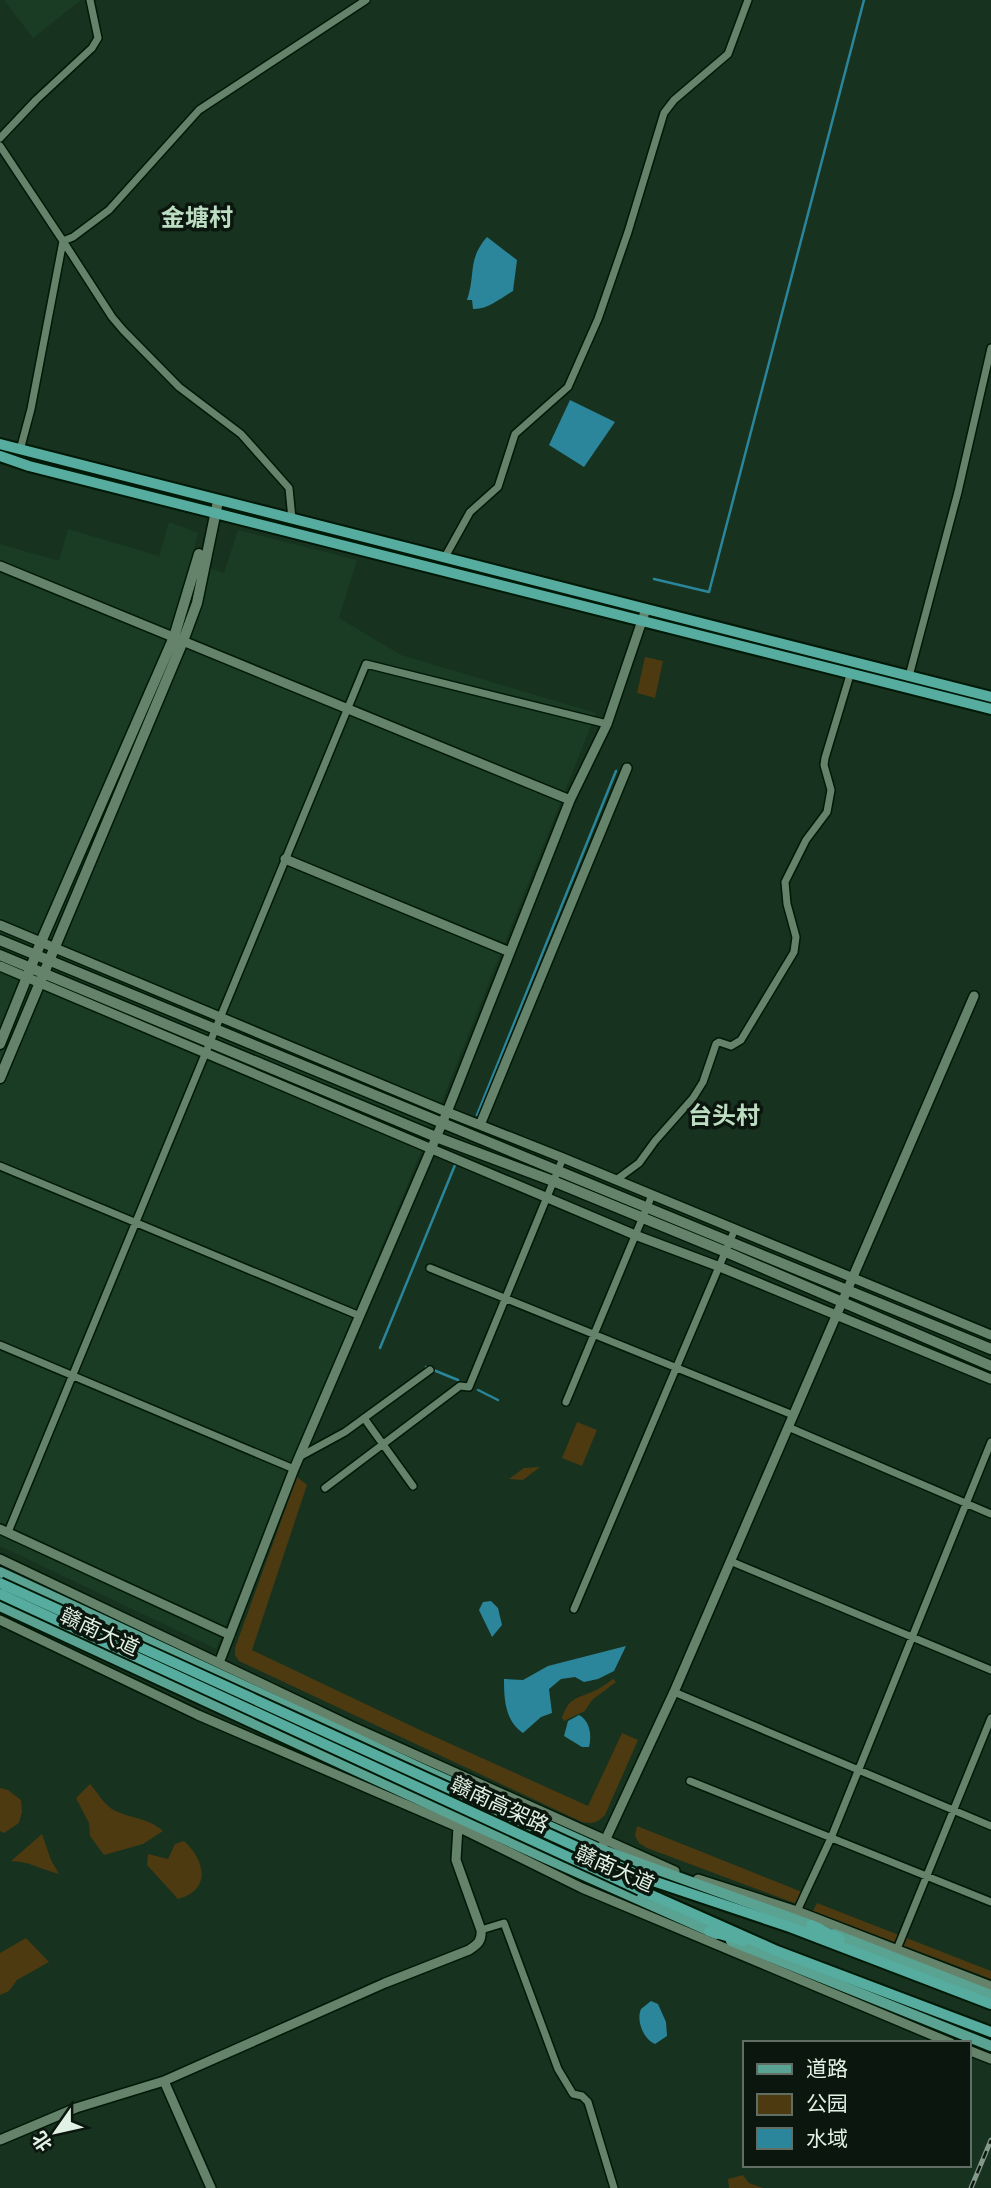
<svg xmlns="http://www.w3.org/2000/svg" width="991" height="2188" font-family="'PT Serif','Noto Sans SC',serif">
<rect width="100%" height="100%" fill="#17321e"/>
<path fill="#1a3c24" d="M4,0H81L33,38Z
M169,522L198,533L191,561L224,573L238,530L357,560L339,618L401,655L596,713L446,1091L216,1649L0,1546V544L59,561L68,529L159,556Z"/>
<path fill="#4d3a11" d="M645,657L663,661L655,698L637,693Z
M577,1422L597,1430L582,1466L562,1458Z
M540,1467L523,1480L509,1479L524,1468Z
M297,1477L307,1485L252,1650L420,1730L588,1806L622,1733L638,1740L605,1815C597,1823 593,1824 582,1822L239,1661L235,1655V1648Z
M613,1679L616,1682L592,1700L585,1711L564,1721L562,1718C569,1697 576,1699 594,1691C601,1688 607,1683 613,1679Z
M90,1784C97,1792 104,1804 112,1809C129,1819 148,1817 163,1831L143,1844L104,1855L90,1836L89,1823L76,1798Z
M0,1788L8,1790L21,1800L22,1812L19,1823L4,1833L0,1831Z
M637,1826L802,1892L797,1904L647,1848L639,1843L635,1836Z
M42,1834L51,1860L59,1874C43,1870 28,1861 11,1861Z
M184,1841C205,1860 212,1890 178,1899L147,1865L148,1854L168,1859L175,1844Z
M817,1903L991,1971V1979L813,1911Z
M26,1938L49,1962L17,1980L9,1991L0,1995V1953Z
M743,2175L749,2183L763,2188H729L728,2179Z"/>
<path fill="#2b859b" d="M487,237L517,260L513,291C501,298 487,310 473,309L472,300H467C476,274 467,260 487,237Z
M570,400L615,422L584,467L549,445Z
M491,1601L498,1608L502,1625L492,1637L479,1610L483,1602Z
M626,1646L614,1671L598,1679L584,1682L575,1677L561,1679L549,1689L552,1713L541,1717L523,1733C505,1721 504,1699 504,1679L523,1680L548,1666Z
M579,1715C590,1721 592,1735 589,1747H582L564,1736L568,1721Z
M651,2001L658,2004L666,2022L667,2036L655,2044C643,2039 636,2020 641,2009Z"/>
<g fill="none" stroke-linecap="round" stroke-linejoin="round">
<path stroke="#2b859b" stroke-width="2.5" d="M654,579L709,592L864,0
M477,1115L616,771
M380,1348L455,1165
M426,1367L458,1380
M478,1390L498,1400"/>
<defs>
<path id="minor" d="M0,138L36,100L92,48L98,38L90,0
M0,146L63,241L31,409L20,450
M292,519L289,488L241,434L179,387L123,330L112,317L63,241L73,237L109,210L199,110L366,0
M445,557L470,512L498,487L515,434L568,387L598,319L628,232L664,113L674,100L728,54L748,0
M909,676L958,492L991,348
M0,1166L360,1316
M616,1180L639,1163L655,1141L693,1098L703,1082L716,1044L719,1042L731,1046L741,1040L794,952L796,937L787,904L785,882L806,840L827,812L831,790L824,765L825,758L850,675
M430,1268L793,1415
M0,1345L294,1469
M566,1402L652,1195
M364,1418L413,1486
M788,1427L991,1514
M301,1456L345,1432L430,1370
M325,1488L460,1386L469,1387L563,1158
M8,1532L366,664L607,724
M730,1561L991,1670
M574,1609L735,1229
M674,1692L991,1826
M690,1781L991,1902
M797,1911L831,1838L991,1442
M481,1930L504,1923L558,2069L573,2094L582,2096L588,2102L614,2188
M897,1949L991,1718"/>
<path id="tertiary" d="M0,566L570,800
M285,859L510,952
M0,925L447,1112L563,1158L991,1335
M0,966L635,1235L720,1267L991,1379
M480,1125L627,768
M0,1529L230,1635
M0,1559L351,1726L675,1871
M0,1620L198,1715L458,1827L582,1888L951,2043
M219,1663L294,1469L447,1112L570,800L607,724L646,609
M590,1873L674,1692L974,996
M698,1879L797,1911L991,1986
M968,2050L991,2059
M164,2081L211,2188
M0,2140L76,2108L164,2081L385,1983L469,1950C478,1944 482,1941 481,1930L456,1860L458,1827"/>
<path id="secondary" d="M0,940C330,1076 660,1214 991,1349
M0,955L436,1137L553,1181L726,1252L991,1366
M0,1044L41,942L174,637L199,554
M0,1078L183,641L197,603L218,501"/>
<path id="primary" d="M0,1572L427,1771L600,1849L819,1928
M0,1606L545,1858L716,1934
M834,1934L991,1995
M731,1941L991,2046"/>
<path id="trunk" d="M0,444L991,697
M0,456L29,466L991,709
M647,1879L790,1927L991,2004
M640,1890L777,1951L991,2032
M811,1925L840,1939
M709,1931L744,1941"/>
</defs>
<use href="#minor" stroke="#011907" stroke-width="10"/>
<use href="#tertiary" stroke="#011907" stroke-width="12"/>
<use href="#secondary" stroke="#011907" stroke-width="13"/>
<use href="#primary" stroke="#011907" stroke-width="14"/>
<use href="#trunk" stroke="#011907" stroke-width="14"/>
<use href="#minor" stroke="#65826b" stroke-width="7"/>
<use href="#tertiary" stroke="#65826b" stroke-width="9"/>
<use href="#secondary" stroke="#65826b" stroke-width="10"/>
<use href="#primary" stroke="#5aa291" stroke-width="10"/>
<use href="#trunk" stroke="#56ac9e" stroke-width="10"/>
<defs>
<path id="rail" d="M971,2188L991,2140"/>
</defs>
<use href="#rail" stroke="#849989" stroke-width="5"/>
<use href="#rail" stroke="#0b170e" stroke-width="2.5" stroke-dasharray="8" stroke-linecap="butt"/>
<defs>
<path id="trunk-bridge" d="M0,1583L647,1879
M0,1594L640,1890"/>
</defs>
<use href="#trunk-bridge" stroke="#011907" stroke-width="14" stroke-linecap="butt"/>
<use href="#trunk-bridge" stroke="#56ac9e" stroke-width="10"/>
</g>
<g text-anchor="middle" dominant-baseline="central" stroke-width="7" stroke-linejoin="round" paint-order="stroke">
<g font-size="21" fill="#e1f1e3" stroke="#0b170e">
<text transform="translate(100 1631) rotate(25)">赣南大道</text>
<text transform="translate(500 1804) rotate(25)">赣南高架路</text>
<text transform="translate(615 1868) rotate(24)">赣南大道</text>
</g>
<g font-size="24" font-weight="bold" fill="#bdddc3" stroke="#0b170e">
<text x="197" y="217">金塘村</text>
<text x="724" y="1115">台头村</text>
</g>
</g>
<rect x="743" y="2041" width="228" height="126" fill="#0b170e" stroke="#616e63" stroke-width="2"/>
<rect x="757" y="2064" width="35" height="10" fill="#5aa291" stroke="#616e63" stroke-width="2"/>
<text x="806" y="2076" font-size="21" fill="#e1f1e3">道路</text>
<rect x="757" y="2094" width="35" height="21" fill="#4d3a11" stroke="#616e63" stroke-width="2"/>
<text x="806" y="2111" font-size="21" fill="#e1f1e3">公园</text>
<rect x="757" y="2128" width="35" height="21" fill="#2b859b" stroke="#616e63" stroke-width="2"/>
<text x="806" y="2146" font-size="21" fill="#e1f1e3">水域</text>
<g transform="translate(56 2132) rotate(236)" stroke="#0b170e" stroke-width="5" paint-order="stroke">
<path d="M0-5L12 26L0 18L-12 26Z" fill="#e1f1e3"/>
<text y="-10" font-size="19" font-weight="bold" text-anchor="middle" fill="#e1f1e3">北</text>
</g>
</svg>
